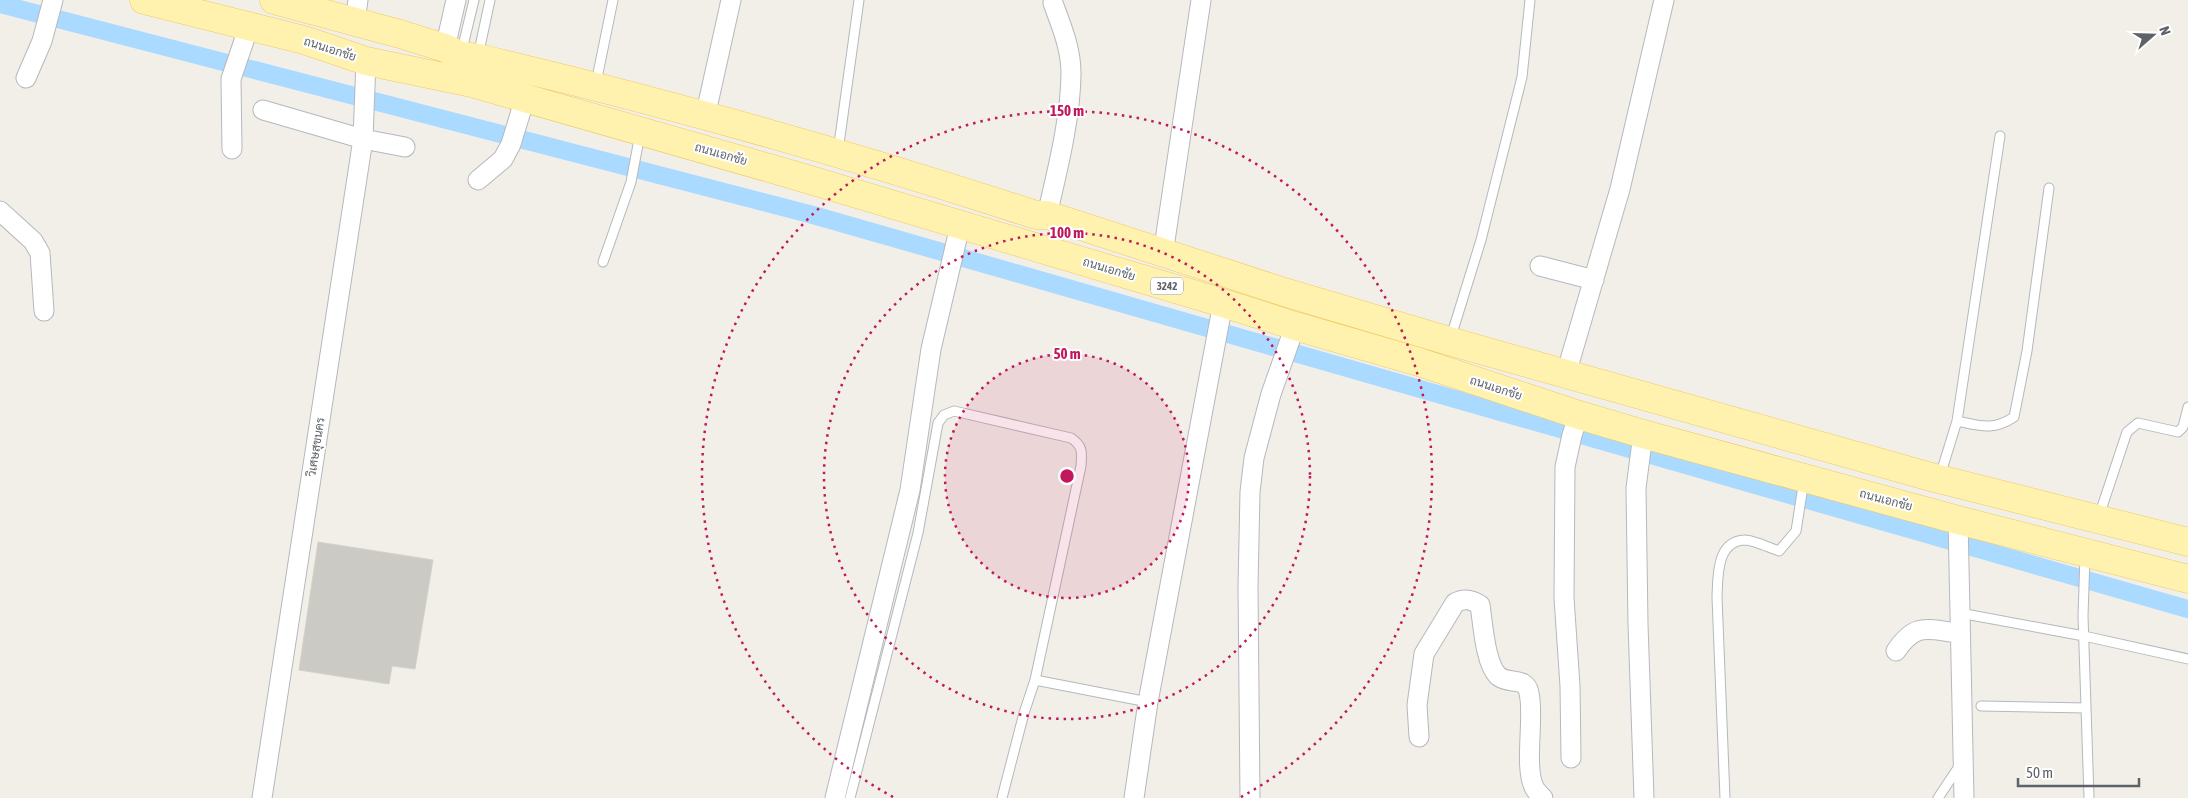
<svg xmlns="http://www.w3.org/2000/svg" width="2188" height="798" font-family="'Asap Condensed',Sarabun,sans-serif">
<rect width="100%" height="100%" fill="#f1efe8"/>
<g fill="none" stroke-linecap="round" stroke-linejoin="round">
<path stroke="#aadaff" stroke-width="18" d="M0,4L813,215L2188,609"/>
</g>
<path fill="#cccac5" stroke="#d6d1c6" d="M318,542L433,560L415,669L392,666L389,684L299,670Z"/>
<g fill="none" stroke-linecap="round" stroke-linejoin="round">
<defs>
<path id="lane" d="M461,54L474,0
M478,56L490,0
M596,83L613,0
M838,151L859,0
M603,262L631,182L640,134
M1450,340L1481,240L1522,77L1530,0
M1957,421C1980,426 1993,431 2014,417L2027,351L2049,188
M1940,476L1957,421L2000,136
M2099,516L2127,432L2138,423L2178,432L2183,427L2188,407
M2085,556L2083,616L2089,798
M1960,613L2084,636L2188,659
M1981,706L2086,708
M850,798L918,533L938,423L944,415L954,411L1071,438C1083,446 1082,452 1081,466L1035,680
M1002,798L1024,713L1035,680L1148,702
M1725,798L1717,597C1718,577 1716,541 1745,540C1753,540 1770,548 1779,551L1796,531L1804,480
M1938,798L1960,765"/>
<path id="street" d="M355,21L358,0
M445,48L456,0
M26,78L42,41L53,0
M263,110L363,139L405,147
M705,117L731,0
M232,149L231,79L249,26
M478,180L503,159L511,144L525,98
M0,211L33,241L40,253L44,311
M1047,215C1057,172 1071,117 1071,73C1071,48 1061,25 1053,3
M1163,254L1201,0
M1540,266L1594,280
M1566,374L1620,189L1664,0
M1643,434L1636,488L1638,624L1644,798
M1958,520L1964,798
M1896,651C1916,621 1928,630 1960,633
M1419,737L1417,705L1424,654L1455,603C1464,598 1471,599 1480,605C1483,624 1485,663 1498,676C1509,685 1526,676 1529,693C1535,717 1523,769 1535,789C1537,792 1540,795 1543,798
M1571,758L1570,686L1564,598L1565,467L1572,435L1579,415
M262,798L363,139L366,61
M835,798L910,490L931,349L960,226
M1134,798L1148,702L1223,303
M1250,798L1248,587L1250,492L1254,458L1271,394L1295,326"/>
<path id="primary" d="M144,0L304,40L366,61L472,83L790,174L1223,303L1295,326L1419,362L1579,415L1643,434L1958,520L2188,579
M274,0L400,34L445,48L461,56L478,58C666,102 852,155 1036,215H1047L1284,292L1449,341L1931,477L2188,542"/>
</defs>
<use href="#lane" stroke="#b5b8bc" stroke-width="11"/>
<use href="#street" stroke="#b5b8bc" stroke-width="21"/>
<use href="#primary" stroke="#f2c960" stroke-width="29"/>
<use href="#lane" stroke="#fff" stroke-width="9"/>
<use href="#street" stroke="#fff" stroke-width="19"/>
<use href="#primary" stroke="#fff2af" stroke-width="28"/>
</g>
<circle cx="1067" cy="476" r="122" fill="#c2185b" fill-opacity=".12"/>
<g fill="none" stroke="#c2185b" stroke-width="2.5" stroke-dasharray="2.5 5">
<circle cx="1067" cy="476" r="122"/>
<circle cx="1067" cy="476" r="243"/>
<path d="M893 797A365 365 0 1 1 1241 797"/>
</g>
<g text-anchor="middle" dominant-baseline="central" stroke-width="4" stroke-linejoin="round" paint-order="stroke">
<rect fill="#fff" stroke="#8f9295" stroke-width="1" x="1151" y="277.5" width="32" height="17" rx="4"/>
<g font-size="11" font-weight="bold" fill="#5f6368">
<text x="1167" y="286">3242</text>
</g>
<g font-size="12" fill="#5f6368" stroke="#fff">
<text transform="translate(330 49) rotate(18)">ถนนเอกชัย</text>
<text transform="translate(721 154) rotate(16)">ถนนเอกชัย</text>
<text transform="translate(1109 269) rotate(17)">ถนนเอกชัย</text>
<text transform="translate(1496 388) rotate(18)">ถนนเอกชัย</text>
<text transform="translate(316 447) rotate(-81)">วิเศษสุขนคร</text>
<text transform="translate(1886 500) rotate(15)">ถนนเอกชัย</text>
</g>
</g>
<circle cx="1067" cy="476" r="8" fill="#c2185b" stroke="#fff" stroke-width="2.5"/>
<g font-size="15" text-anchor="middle" font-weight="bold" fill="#c2185b" stroke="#fff" stroke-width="4" stroke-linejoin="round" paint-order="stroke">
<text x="1067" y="116">150 m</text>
<text x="1067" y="238">100 m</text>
<text x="1067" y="359">50 m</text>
</g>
<g transform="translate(2153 35) rotate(70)" stroke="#ffffff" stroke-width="4" paint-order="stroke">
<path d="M0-4L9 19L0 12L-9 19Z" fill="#5f6368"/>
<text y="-8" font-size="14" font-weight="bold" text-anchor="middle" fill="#5f6368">N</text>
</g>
<path d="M2018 778v8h121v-8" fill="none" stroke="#5f6368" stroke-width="2.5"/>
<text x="2026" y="778" font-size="15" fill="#5f6368" stroke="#ffffff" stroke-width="4" paint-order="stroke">50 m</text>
</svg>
